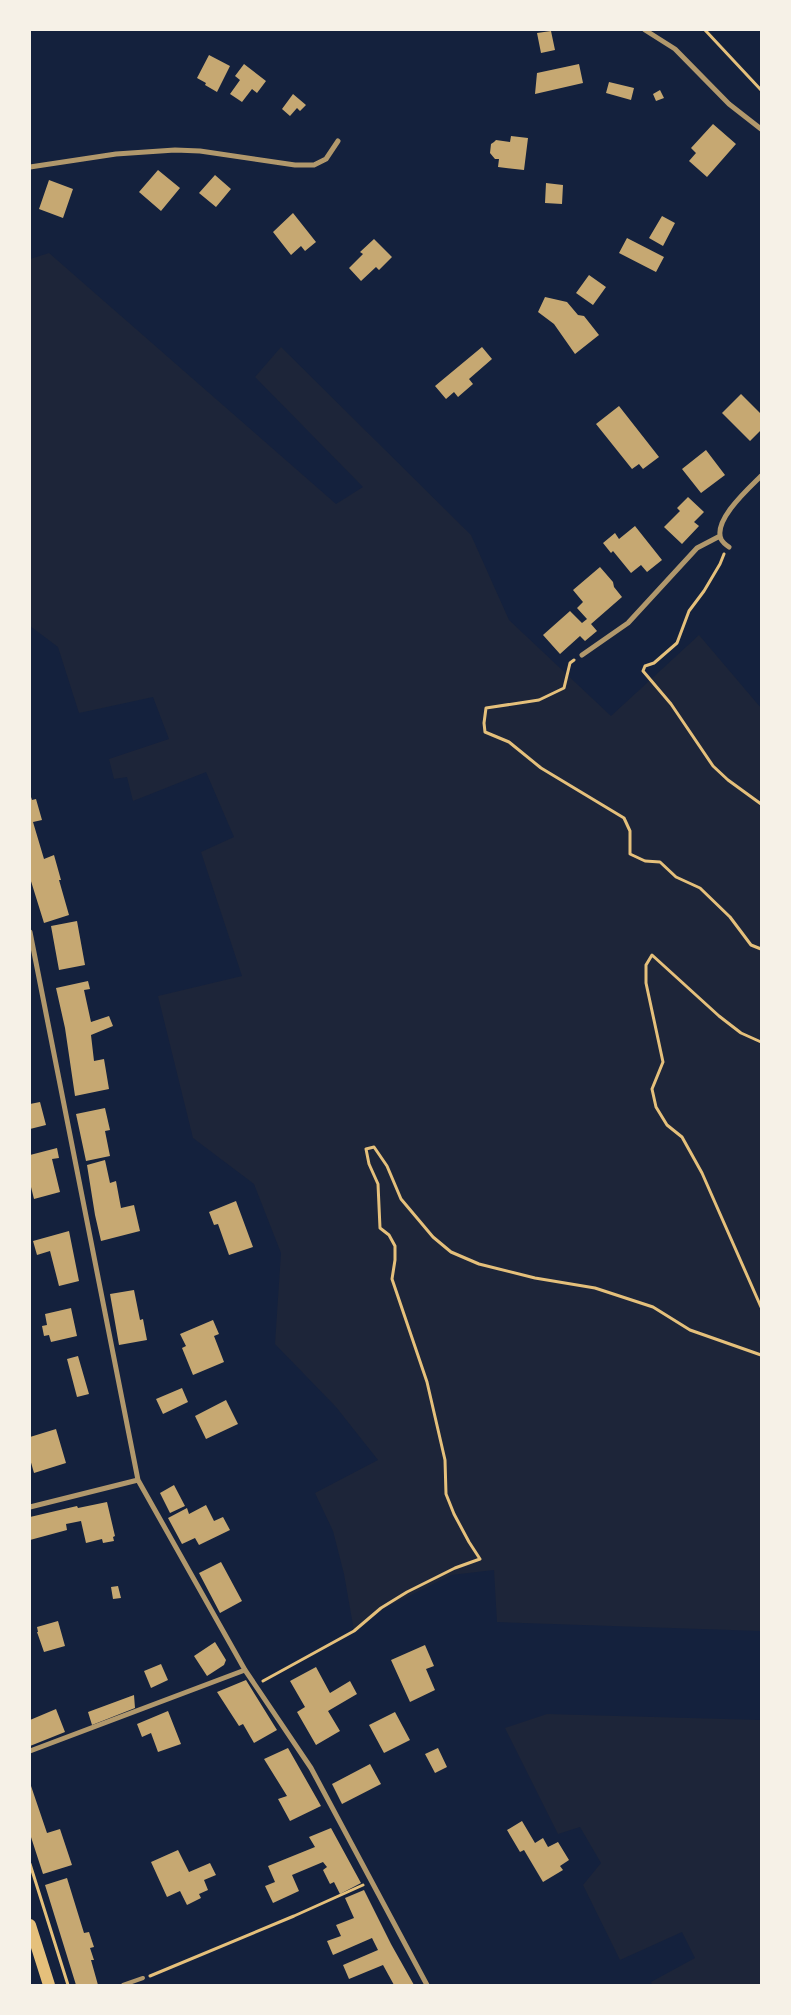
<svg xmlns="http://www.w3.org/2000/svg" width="791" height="2015" font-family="Lato,sans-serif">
<rect width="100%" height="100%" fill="#14213d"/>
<path fill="#1d2539" d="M49,253L336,504L363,487L255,377L281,347L471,535L509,620L611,716L699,635L761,708V1631L497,1622L494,1570L451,1575L385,1608L354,1631L344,1574L333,1531L315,1493L378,1460L336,1407L275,1344L281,1253L254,1184L193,1138L158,996L242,976L201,852L234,837L206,772L133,801L127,777L114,779L109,759L169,739L153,697L79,713L58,647L30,626V259Z
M547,1714L761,1720V1985H652L651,1982L695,1958L682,1932L620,1960L583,1885L601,1863L580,1827L558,1834L505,1728Z"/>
<path fill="#c6a872" d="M551,31L555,50L541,53L537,33Z
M209,55L230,66L217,92L205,85L206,83L197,78Z
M244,64L266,81L257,93L252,89L242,102L230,94L240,80L235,76Z
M579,64L583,83L535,94L537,73Z
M609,82L634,88L631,100L606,93Z
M660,90L664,98L656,101L653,94Z
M293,94L306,105L300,111L297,108L290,116L282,109Z
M713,124L736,144L707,177L689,161L696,153L691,148Z
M511,136L528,138L524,170L498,167L499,159H495L490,153L491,144L494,142L496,140L510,142Z
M158,170L180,188L161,211L139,192Z
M215,175L231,189L216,207L199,193Z
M49,180L73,189L63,218L39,209Z
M546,183L563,185L562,204L545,203Z
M293,213L316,242L305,251L301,246L291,255L273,232Z
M662,216L675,223L663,246L649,238Z
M627,238L664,257L656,272L619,253Z
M374,239L392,257L379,270L376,267L361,281L349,268L363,254L360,252Z
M589,275L606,287L593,305L576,293Z
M545,297L567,302L578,315L584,316L599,335L575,354L554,324L538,312Z
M482,347L492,359L469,379L473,384L458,397L454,392L446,399L435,386Z
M741,394L761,414V430L750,441L722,413Z
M619,406L659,457L643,469L639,464L632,469L596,424Z
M706,450L725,475L701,493L682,469Z
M688,497L704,512L694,522L699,526L682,544L664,527L680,511L677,508Z
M635,526L662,560L647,572L641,565L631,573L613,551L611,553L603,543L615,533L619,539Z
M600,567L613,582L614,587L622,597L591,624L597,631L585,641L580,636L560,654L543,635L570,611L582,623L587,619L577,608L583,602L573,590Z
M30,794L32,800L36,799L42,820L33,822L44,859L54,855L61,880H59L69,915L44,923L30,878Z
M77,921L85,965L59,970L51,926Z
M88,981L90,989L84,990L91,1022L109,1016L113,1026L91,1035L94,1061L104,1059L109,1089L75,1096L65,1028L56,988Z
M40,1102L46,1125L30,1129V1104Z
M105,1108L110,1130L105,1131L110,1156L86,1161L76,1114Z
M57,1148L59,1158L52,1159L60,1192L34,1199L30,1183V1155Z
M105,1160L110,1183L116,1181L121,1208L134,1205L140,1231L101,1241L95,1215L87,1165Z
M236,1201L253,1247L229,1255L218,1224L214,1225L209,1212Z
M69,1231L79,1281L59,1286L50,1251L37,1255L33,1241Z
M134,1290L140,1320L143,1319L147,1340L119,1345L110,1294Z
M71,1308L77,1336L51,1342L49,1335L44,1336L42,1326L47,1325L45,1314Z
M213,1320L219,1334L214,1336L224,1362L193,1375L182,1348L186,1346L180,1334Z
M78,1356L89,1394L77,1397L67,1359Z
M182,1388L188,1402L163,1414L156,1399Z
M226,1400L238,1424L206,1439L195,1416Z
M56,1429L66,1463L34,1473L30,1459V1437Z
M174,1485L185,1506L170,1513L160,1493Z
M107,1502L115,1536L113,1537L114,1541L103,1543L102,1539L86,1543L81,1521L66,1524L67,1530L30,1540V1517L77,1506L78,1508Z
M206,1505L214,1521L223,1517L230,1530L199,1545L195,1538L182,1544L168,1518L187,1508L189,1514Z
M221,1562L242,1601L220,1613L199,1573Z
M118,1586L121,1598L113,1599L111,1587Z
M58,1621L65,1646L44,1652L37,1632H38L37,1627Z
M215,1642L226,1660L224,1665L207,1676L194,1656Z
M425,1645L434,1666L426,1669L435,1690L410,1702L391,1660Z
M161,1664L168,1680L151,1688L144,1671Z
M316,1667L330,1693L350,1681L357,1694L328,1711L340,1731L316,1745L297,1712L305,1707L290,1681Z
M246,1680L277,1730L254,1743L243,1724L239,1726L217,1692Z
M134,1695L135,1708L92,1725L88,1712Z
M56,1709L65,1732L30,1746V1720Z
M168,1711L181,1744L158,1752L151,1733L142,1737L137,1724Z
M395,1712L410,1740L384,1753L369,1725Z
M288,1748L321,1806L290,1821L278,1799L287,1796L264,1759Z
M438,1748L447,1767L435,1773L425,1754Z
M370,1764L381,1784L342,1804L332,1784Z
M30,1783L47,1833L60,1829L72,1865L43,1874L30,1834Z
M522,1821L535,1843L543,1838L548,1847L558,1842L569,1860L560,1866L563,1870L543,1882L524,1850L520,1852L507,1830Z
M331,1828L361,1883L340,1894L334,1882L330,1884L323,1870L327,1867L323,1862L292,1875L299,1891L273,1903L265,1886L275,1882L268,1866L315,1847L309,1837Z
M178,1850L189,1872L210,1863L216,1875L204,1880L208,1890L199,1894L201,1898L187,1905L180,1891L167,1897L151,1862Z
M67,1878L84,1933L89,1932L94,1947L90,1948L94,1960H91L98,1985H76L45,1885Z
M364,1890L391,1944L414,1985H394L383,1965L349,1979L343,1965L378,1950L372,1938L333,1955L327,1941L341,1936L336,1925L354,1918L345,1898Z"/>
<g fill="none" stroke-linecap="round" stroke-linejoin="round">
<path stroke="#e5c07b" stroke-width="3" d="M705,30L761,90
M724,554L720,564L704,591L689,611L677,643L654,663L645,666L643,671L671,704L713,766L728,780L761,804
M574,660L570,663L564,688L539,700L486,708L484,723L485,732L509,742L541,768L624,818L630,831V854L645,861L660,862L676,877L700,888L730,917L751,945L761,949
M761,1042L741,1033L719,1016L652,955L646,965V983L663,1062L652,1089L656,1107L667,1125L682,1137L702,1173L761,1307
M263,1681L354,1631L381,1608L407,1592L455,1568L480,1559L469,1542L454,1514L446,1494L445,1460L427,1382L392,1279L395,1260V1246L389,1235L380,1228L378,1184L369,1164L366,1149L374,1147L387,1166L401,1199L433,1237L451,1252L479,1264L535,1278L595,1288L653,1307L690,1330L761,1355
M30,1864L68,1985
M150,1976L294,1916L363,1885"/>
<path stroke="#b1986c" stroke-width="4" d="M123,1985L143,1978"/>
<path stroke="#b1986c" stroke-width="5" d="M645,30L675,49L729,104L761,129
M30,167L116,154L175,150L200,151L295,165H314L326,159L338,141
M729,547C726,545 723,543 721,539C713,520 749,488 761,476
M582,655L628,623L697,548L720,536
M30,932L138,1480L245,1670L311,1768L427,1985
M30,1507L138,1480
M30,1751L245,1670"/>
<path stroke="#e5c07b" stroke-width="12" d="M30,1925L49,1985"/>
</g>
<rect width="791" height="2015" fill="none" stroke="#f6f1e7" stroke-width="62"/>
</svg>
